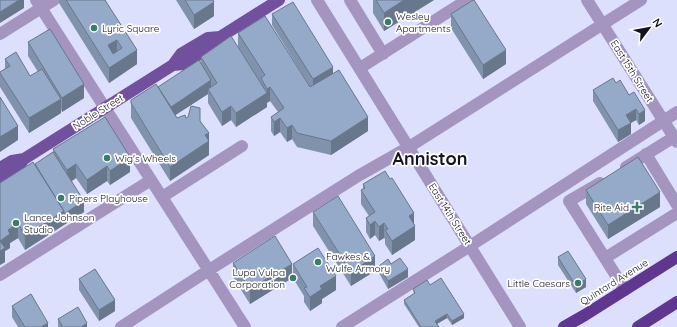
<svg xmlns="http://www.w3.org/2000/svg" width="677" height="327" font-family="Quicksand,sans-serif">
<rect width="100%" height="100%" fill="#dce0fd"/>
<g fill="none" stroke-linecap="round" stroke-linejoin="round">
<path stroke="#a494c0" stroke-width="12" d="M36,0L245,327
M317,0L520,327
M350,0L383,54
M587,0L677,142
M0,34L54,0
M360,68L467,0
M646,154L677,205
M626,167L674,137
M600,183L569,201L625,290
M162,197L242,146
M605,258L677,213
M0,275L151,180
M121,327L209,270L358,176L409,147L641,0
M342,327L470,246L677,112"/>
<path stroke="#71519e" stroke-width="12" d="M173,65L181,54L208,38L220,37L279,0
M0,168L12,161L24,159
M0,179L18,167L24,159L173,65L184,64L214,45L220,37"/>
<path stroke="#5f3791" stroke-width="12" d="M564,327L585,315L677,257
M638,327L677,302"/>
</g>
<path fill="#8092ac" d="M59,0H105L137,64L109,83L59,3Z
M176,0H213L214,16L194,29Z
M373,0H434L384,31L373,13Z
M272,14L333,74L368,131L331,155L297,147L292,139L287,142L280,132L274,136L271,131V117L278,112L270,101L267,102V107L236,127L231,120L222,126L208,103V94L175,115L177,118H186L200,121L209,133V155L170,181L131,118V103L158,89V87L201,63V57L261,84L238,47V33L310,87L272,25Z
M451,14L506,64L483,79L451,28Z
M28,42L84,98L62,112L61,109V113L29,133L0,87V72L5,69V59L30,76L38,72L28,56Z
M616,83L645,121L639,125L636,120L631,123V134L618,142L593,101V90Z
M53,149L130,172L110,185L107,181L87,194L76,178L72,181L84,212L25,250L18,238L10,243V248L5,251V262L0,265V183L35,164L53,152Z
M363,184L414,223L415,240L392,255L385,244V239L384,238L379,241L375,235L370,239L366,232V218L369,216L361,204V190L363,189Z
M586,190L660,207L608,239L586,204Z
M313,212L375,271L351,286L313,226Z
M558,257L586,287L576,293L558,265Z
M233,263L292,278L250,304L233,277Z
M293,264L336,290L322,299V303L310,311L304,302V296L293,278Z
M391,264L408,277L388,289L379,273V266Z
M79,279L115,311L99,321L79,290Z
M430,285L464,318L452,325L447,318L437,324L439,327H419L404,304V300L414,294L413,289Z
M12,306L48,327H18L12,317Z
M58,319L87,327H58Z"/>
<path fill="#68778c" d="M19,0H24V8L0,23V12Z
M404,0H434L384,31V13Z
M214,2V16L194,29V15Z
M117,40V54L108,60V45Z
M137,50V64L109,83V68Z
M506,50V64L483,79V65Z
M333,67V78L313,91V79Z
M211,80V92L208,89V94L171,118V107Z
M84,84V98L62,112V98Z
M270,87V101L267,103V89Z
M267,93V107L236,127V113Z
M61,99V113L29,133V118Z
M231,106V120L222,126V112Z
M636,109V120L631,123V134L618,142V130L626,115Z
M645,110V121L639,125V114Z
M368,117V131L331,155V141Z
M280,118V132L274,136V122Z
M292,125V139L287,142V128Z
M18,126V140L0,152V137Z
M209,133V155L170,181V167L205,135Z
M130,157V172L110,185V171Z
M76,164V178L67,184V170Z
M107,166V181L87,194V180Z
M660,192V207L608,239V225Z
M84,201V212L25,250V236L64,211Z
M414,213V226H415V240L392,255V241L409,216Z
M375,221V235L370,239V225Z
M18,223V238L10,243V248L5,251V262L0,265V241L8,230Z
M384,223V238L379,241V227Z
M375,256V271L351,286V272Z
M292,264V278L250,304V289Z
M408,269V277L388,289V281Z
M336,276V290L322,299V303L310,311V297L320,286Z
M586,279V287L576,293V286Z
M115,300V311L99,321V310Z
M447,314V318L435,325V321Z
M464,314V318L452,325V321Z
M48,323V327H41Z
M87,323V327H81Z"/>
<path fill="#95aac8" stroke="#68778c" fill-rule="evenodd" d="M0,0H19L0,12Z
M66,0H105L137,50L109,68ZM117,40L122,48L113,54L108,45Z
M185,0H213L214,2L194,15Z
M376,0H404L384,13Z
M473,0H474L506,50L483,65L451,14Z
M293,2L333,67L313,79L272,14Z
M265,16L310,87L339,70L368,117L331,141L297,133L292,125L287,128L280,118L274,122L271,117L284,108L270,87L267,89L261,78L265,75L238,33Z
M50,29L84,84L62,98L28,42Z
M231,36L267,93L236,113L231,106L222,112L208,89L217,83L201,57Z
M16,52L30,76L42,69L61,99L29,118L0,73V72L10,66L5,59Z
M199,60L211,80L171,107L158,87Z
M613,78L616,83L620,80L629,95L634,92L645,110L639,114L636,109L626,115L631,123L618,130L593,90Z
M156,84L177,118L185,115L186,118L188,117L191,106L200,108V121L209,133L205,135L209,141L170,167L131,103V100Z
M0,97L18,126L0,137Z
M105,117L130,157L110,171L107,166L87,180L76,164L67,170L53,149Z
M53,152L84,201L64,214V211L35,164Z
M638,157L660,192L608,225L586,190Z
M33,162L64,211L25,236L18,223L8,230L10,234L0,241L5,248L0,251V183Z
M385,171L390,179L392,178L414,213L409,216L415,226L392,241L385,230L388,229L384,223L379,227L375,221L370,225L366,218L375,212L361,190L365,188L363,184Z
M338,196L375,256L351,272L313,212Z
M275,236L292,264L250,289L233,263Z
M318,248L336,276L320,286L322,289L310,297L304,288L307,287L293,264Z
M568,251L586,279L576,286L558,257Z
M400,258L408,269L388,281L379,266L388,259L391,264Z
M95,269L115,300L99,310L79,279Z
M441,278L464,314L452,321L447,314L435,321L439,327H421L404,300L415,293L413,289L427,280L430,285Z
M31,294L48,323L41,327H25L12,306Z
M78,307L87,323L81,327H63L58,319Z"/>
<g fill="#3c7b68" stroke="#fff" stroke-width="1.5">
<circle cx="388" cy="22" r="4"/>
<circle cx="94" cy="28" r="4"/>
<circle cx="107" cy="158" r="4"/>
<circle cx="61" cy="198" r="4"/>
<path d="M635 201h4v4h4v4h-4v4h-4v-4h-4v-4h4z"/>
<circle cx="16" cy="223" r="4"/>
<circle cx="318" cy="262" r="4"/>
<circle cx="293" cy="278" r="4"/>
<circle cx="578" cy="283" r="4"/>
</g>
<g text-anchor="middle" dominant-baseline="central" stroke-width="3.5" stroke-linejoin="round" paint-order="stroke">
<g font-size="10" fill="#12131f" stroke="#fff" text-anchor="start">
<text x="396" y="16">Wesley<tspan x="396" dy="12">Apartments</tspan></text>
<text x="102" y="28">Lyric Square</text>
<text x="115" y="158">Wig's Wheels</text>
<text x="69" y="198">Pipers Playhouse</text>
<text x="629" y="207" text-anchor="end">Rite Aid</text>
<text x="24" y="217">Lance Johnson<tspan x="24" dy="12">Studio</tspan></text>
<text x="326" y="256">Fawkes &amp;<tspan x="326" dy="12">Wulfe Armory</tspan></text>
<text x="285" y="272" text-anchor="end">Lupa Vulpa<tspan x="285" dy="12">Corporation</tspan></text>
<text x="570" y="283" text-anchor="end">Little Caesars</text>
</g>
<g font-size="10" fill="#12131f" stroke="#fff">
<text transform="translate(632 71) rotate(58)">East 15th Street</text>
<text transform="translate(98 112) rotate(-32)">Noble Street</text>
<text transform="translate(450 214) rotate(58)">East 14th Street</text>
<text transform="translate(614 282) rotate(-32)">Quintard Avenue</text>
</g>
<g font-size="18" font-weight="bold" fill="#12131f" stroke="#fff">
<text x="430" y="158">Anniston</text>
</g>
</g>
<g transform="translate(649 28) rotate(58)" stroke="#ffffff" stroke-width="3" paint-order="stroke">
<path d="M0-3L7 15L0 10L-7 15Z" fill="#12131f"/>
<text y="-6" font-size="11" font-weight="bold" text-anchor="middle" fill="#12131f">N</text>
</g>
</svg>
